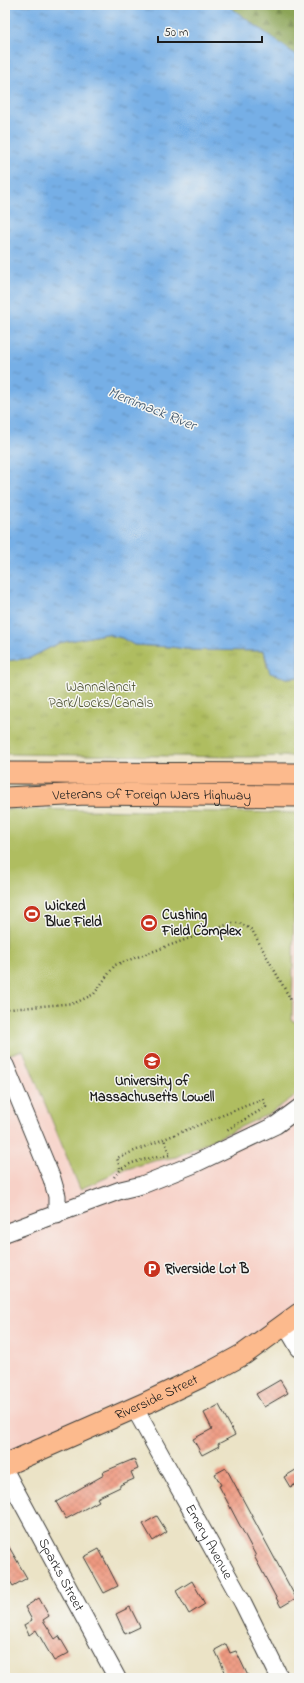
<svg xmlns="http://www.w3.org/2000/svg" width="304" height="1683" font-family="'Indie Flower',sans-serif">
<defs>
<pattern id="forest-firs" width="22" height="20" patternUnits="userSpaceOnUse"><rect width="22" height="20" fill="#8ba456"/><path d="M5 1l3.5 6h-7zM16 11l3.5 6h-7z" fill="#718546"/></pattern>
<pattern id="park-tufts" width="24" height="20" patternUnits="userSpaceOnUse"><rect width="24" height="20" fill="#afbd60"/><path d="M3 7l-1-3M5 7V3M7 7l1-3M15 17l-1-3M17 17v-4M19 17l1-3" fill="none" stroke="#96a253"/></pattern>
<pattern id="water-ripples" width="26" height="14" patternUnits="userSpaceOnUse"><rect width="26" height="14" fill="#76afe6"/><path d="M2 4q2-2 4 0t4 0M15 11q2-2 4 0t4 0" fill="none" stroke="#608eba"/></pattern>
<pattern id="building-cross-hatch" width="8" height="8" patternUnits="userSpaceOnUse"><rect width="8" height="8" fill="#ee9980"/><path d="M0 0l8 8M0 8l8-8" fill="none" stroke="#cc836e"/></pattern>
</defs>
<rect width="100%" height="100%" fill="#f6f6f2"/>
<filter id="ink" filterUnits="userSpaceOnUse"><feTurbulence type="fractalNoise" baseFrequency=".025" numOctaves="2"/><feDisplacementMap in="SourceGraphic" scale="8" xChannelSelector="R" yChannelSelector="G"/><feConvolveMatrix kernelMatrix="1 2 1 2 8 2 1 2 1" color-interpolation-filters="sRGB"/></filter>
<filter id="wash" filterUnits="userSpaceOnUse"><feTurbulence type="fractalNoise" baseFrequency=".012" numOctaves="4" result="noise"/><feDisplacementMap in="SourceGraphic" scale="16" xChannelSelector="R" yChannelSelector="G"/><feGaussianBlur stdDeviation="0.9" result="paint"/><feColorMatrix in="noise" values="0 0 0 0 0 0 0 0 0 0 0 0 0 0 0 0 0 1.4 0 .05"/><feComposite in="paint" operator="in"/></filter>
<g filter="url(#wash)">
<rect width="100%" height="100%" fill="#ebe3c6"/>
<path fill="#f7d1c7" d="M5,809L299,813V1310L253,1344L5,1454Z"/>
<path fill="url(#forest-firs)" stroke="#546039" d="M227,5H299V57Z"/>
<path fill="url(#park-tufts)" stroke="#666c3e" d="M105,634L122,638L134,645L171,647L192,650L264,651L267,667L287,678L299,677V756L244,757L5,754V661L30,658L59,643Z"/>
<path fill="#afbd60" stroke="#666c3e" d="M5,809L299,813V844H295L292,1021L299,1022V1093L269,1114L176,1157L154,1161L120,1171L118,1167L108,1177L80,1189L23,1050L5,1056Z"/>
<path fill="url(#water-ripples)" stroke="#496681" d="M5,5H227L299,57V677L287,678L270,673L264,651L192,650L171,647L134,645L122,638L105,634L59,643L30,658L5,661Z"/>
<g id="blocks">
<path fill="url(#building-cross-hatch)" d="M280,1380L288,1393L264,1407L256,1394Z
M219,1405L235,1435L218,1444L219,1446L202,1455L193,1439L212,1429L204,1413Z
M134,1459L138,1469L131,1472L134,1479L120,1485V1487L97,1498L99,1501L66,1519L56,1502L104,1475L103,1472Z
M226,1468L296,1598L281,1607L254,1556H256L219,1486L221,1485L215,1474Z
M299,1468V1483L290,1487L284,1477Z
M157,1516L167,1532L153,1541L143,1524Z
M5,1540L27,1578L13,1586L5,1573Z
M99,1549L118,1586L104,1593L84,1557Z
M192,1581L205,1604L189,1614L176,1591Z
M39,1598L49,1616L43,1620L55,1639L59,1636L69,1653L54,1661L36,1630L29,1635L24,1625L32,1620L25,1607Z
M130,1607L140,1627L125,1634L116,1614Z
M226,1644L230,1653L236,1651L249,1678H228L215,1650Z"/>
</g>
</g>
<g filter="url(#ink)">
<use href="#blocks" fill-opacity="0" stroke="#3b3a36" stroke-width="1"/>
<g fill="none" stroke-linecap="round" stroke-linejoin="round">
<defs>
<g id="minor">
<path d="M5,1065L52,1179L57,1196V1215"/>
<path d="M5,1233L121,1190L142,1185L192,1165L276,1125L299,1108"/>
<path d="M285,1324L299,1348"/>
<path id="s1" d="M134,1407L243,1603L280,1678"/>
<path id="s2" d="M5,1471L117,1678"/>
</g>
<g id="major">
<path d="M5,773L299,774"/>
<path id="s3" d="M5,798L86,794L299,796"/>
<path id="s4" d="M5,1465L148,1402L211,1372L244,1354L299,1314"/>
</g>
</defs>
<use href="#minor" stroke="#3b3a36" stroke-width="19"/>
<use href="#major" stroke="#3b3a36" stroke-width="23"/>
<path stroke="#3b3a36" stroke-width="2.5" stroke-dasharray="1 3" stroke-linecap="butt" d="M5,1011L10,1009L75,1003L94,994L115,965L232,923H240L252,930L292,1002
M120,1168L117,1158L263,1099L266,1107L225,1131
M114,1177C127,1159 149,1159 170,1155L164,1139"/>
<use href="#minor" stroke="#fff" stroke-width="17"/>
<use href="#major" stroke="#fcba8d" stroke-width="21"/>
</g>
</g>
<defs>
<symbol id="stadium-disc" viewBox="-11 -11 22 22"><circle r="9.5" fill="#c8321e" stroke="#f6f6f2"/><path d="M0-5a6.5 5 0 1 0 0 10a6.5 5 0 1 0 0-10ZM-3.5-1.8h7v3.6h-7Z" fill="#fff"/></symbol>
<symbol id="university-disc" viewBox="-11 -11 22 22"><circle r="9.5" fill="#c8321e" stroke="#f6f6f2"/><path d="M0-5L7-2L0 1L-7-2ZM-4 1L0 2.5L4 1V4Q0 6-4 4Z" fill="#fff"/></symbol>
<symbol id="parking-disc" viewBox="-11 -11 22 22"><circle r="9.5" fill="#c8321e" stroke="#f6f6f2"/><path d="M-3.5-5.5H1a3.5 3.5 0 0 1 0 7H-1V5.5H-3.5ZM-1-3.4V-.6H.8a1.4 1.4 0 0 0 0-2.8Z" fill="#fff"/></symbol>
</defs>
<g fill-rule="evenodd">
<use href="#stadium-disc" x="22" y="904" width="20" height="20"/>
<use href="#stadium-disc" x="139" y="913" width="20" height="20"/>
<use href="#university-disc" x="142" y="1051" width="20" height="20"/>
<use href="#parking-disc" x="142" y="1259" width="20" height="20"/>
</g>
<g text-anchor="middle" dominant-baseline="central" stroke-width="3" stroke-linejoin="round" paint-order="stroke">
<g font-size="14" fill="#4f5434" stroke="#f6f6f2">
<text x="101" y="687">Wannalancit<tspan x="101" dy="16">Park/Locks/Canals</tspan></text>
</g>
<g font-size="14" fill="#1c1c1c" stroke="#f6f6f2">
<text stroke="none"><textPath href="#s3" startOffset="147">Veterans Of Foreign Wars Highway</textPath></text>
<text stroke="none"><textPath href="#s4" startOffset="166">Riverside Street</textPath></text>
<text stroke="none"><textPath href="#s1" startOffset="154">Emery Avenue</textPath></text>
<text stroke="none"><textPath href="#s2" startOffset="118">Sparks Street</textPath></text>
</g>
<g font-size="14" font-weight="bold" fill="#1c1c1c" stroke="#f6f6f2" text-anchor="start">
<text x="45" y="906">Wicked<tspan x="45" dy="16">Blue Field</tspan></text>
<text x="162" y="915">Cushing<tspan x="162" dy="16">Field Complex</tspan></text>
<text x="152" y="1081" text-anchor="middle">University of<tspan x="152" dy="16">Massachusetts Lowell</tspan></text>
<text x="165" y="1269">Riverside Lot B</text>
</g>
<g font-size="15" font-style="italic" fill="#40576d" stroke="#f6f6f2">
<text transform="translate(152 409) rotate(22)">Merrimack River</text>
</g>
</g>
<rect width="304" height="1683" fill="none" stroke="#f6f6f2" stroke-width="20"/>
<path d="M158 36v6h104v-6" fill="none" stroke="#1c1c1c" stroke-width="2"/>
<text x="164" y="36" font-size="12" fill="#1c1c1c" stroke="#f6f6f2" stroke-width="3" paint-order="stroke">50 m</text>
</svg>
